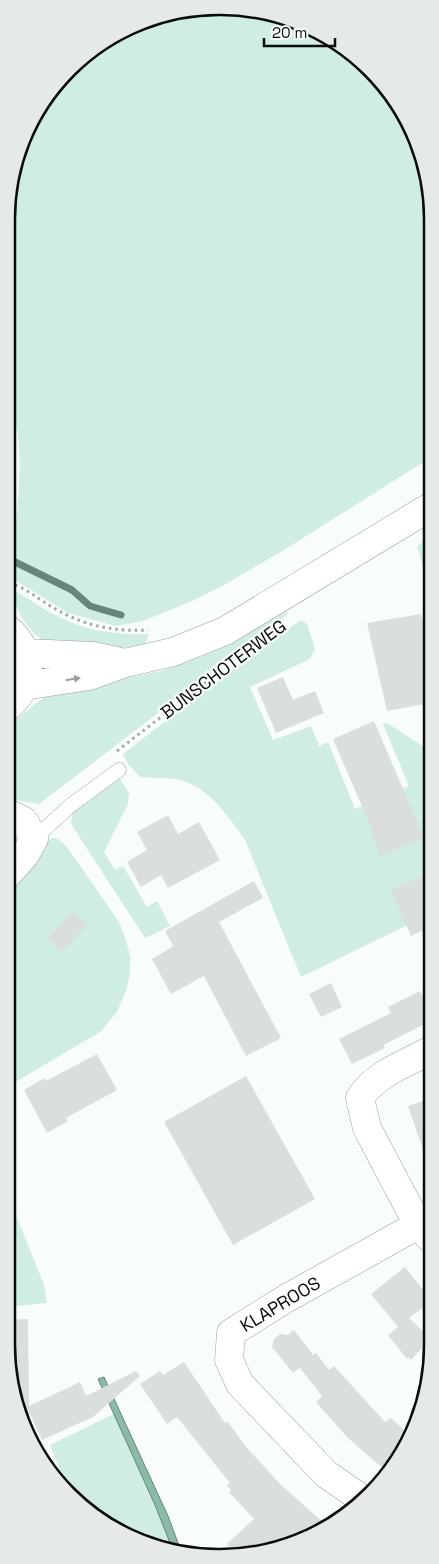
<svg xmlns="http://www.w3.org/2000/svg" width="439" height="1564" font-family="'Space Grotesk',sans-serif">
<rect width="100%" height="100%" fill="#f8fcfa"/>
<path fill="#cfede0" d="M178,10H261L314,28L370,69L411,125L431,192L430,458L284,550L224,585L190,602L143,621L116,626L68,613L12,578L9,574V561L17,516L20,464L18,435L10,393V178L42,101L101,42Z
M430,537V589L417,546Z
M12,589C28,598 43,609 59,617C86,631 118,635 149,634L145,645L112,649L46,642L34,634L22,618L13,598Z
M287,611L288,614L39,804L16,800L8,797V727L34,705L50,693L161,671L188,662L225,647Z
M301,620L307,624L315,649L310,659L250,687L273,740L311,726L319,746L328,742L355,809L409,786L383,724L387,723L430,751V914L301,977L245,840C230,818 208,786 179,780C167,777 153,779 140,777L129,765L123,754L251,655Z
M118,778L120,779L129,793L128,804L104,852L115,870L123,866L147,907L157,901L170,926L145,938L71,824L73,810Z
M53,838L58,839L67,847L119,922L126,940L130,956V972L127,988L117,1012L100,1032L7,1087L8,885L45,842Z
M7,1193L44,1285L47,1303L6,1307Z
M114,1414L155,1505L172,1548L125,1536L69,1493L50,1445Z"/>
<path fill="#8bbaa7" stroke="#658678" d="M104,1377L168,1516L181,1551L172,1548L155,1505L98,1379Z"/>
<g fill="none" stroke-linecap="round" stroke-linejoin="round">
<path stroke="#658678" stroke-width="7" d="M13,561L72,590L90,606L121,615"/>
</g>
<path fill="#dadedc" d="M421,614L430,657V703L387,711L367,623Z
M283,677L293,700L315,691L324,713L276,733L257,688Z
M374,721L424,838L380,856L372,835L374,834L333,739Z
M168,815L178,834L199,822L220,860L168,888L161,875L141,887L127,862L147,850L137,832Z
M430,873V927L411,936L391,890Z
M254,881L263,898L219,922L281,1038L246,1056L204,976L171,994L152,959L177,944L173,946L165,931Z
M72,912L87,925L61,952L47,938Z
M331,983L342,1007L321,1017L309,994Z
M420,991L429,1010V1022L383,1045L385,1048L352,1064L339,1039L391,1013L388,1007Z
M97,1054L117,1090L66,1118L68,1121L47,1133L24,1090L44,1078L46,1081Z
M246,1076L315,1199L233,1245L164,1122Z
M429,1099V1158H426L408,1106Z
M405,1267L429,1297V1303L409,1318L429,1337V1340L411,1360L408,1357L407,1359L388,1335L398,1327L371,1294Z
M28,1319L29,1406L80,1382L86,1396L136,1371L140,1376L93,1417L42,1440L27,1408L19,1409L6,1344V1320Z
M294,1330L313,1355L316,1353L329,1370L334,1366L385,1422L391,1418L404,1430L399,1439L406,1445L404,1451L386,1471L347,1437L316,1402L322,1396L300,1368L293,1373L272,1347L274,1339L280,1334L288,1335Z
M184,1362L225,1423L227,1421L247,1448L281,1485L326,1525L275,1550L237,1554L227,1544L254,1519L229,1492L231,1490L227,1486L230,1483L177,1417L167,1424L140,1384L160,1371L163,1375Z"/>
<g fill="none" stroke-linecap="round" stroke-linejoin="round">
<defs>
<path id="lane" d="M34,839L71,805L119,770"/>
<path id="street" d="M8,874L25,855L34,839L24,821L8,813
M429,1237L418,1225L367,1128L360,1098C375,1074 405,1064 429,1051
M362,1499L326,1474L240,1384L229,1360L231,1333L287,1298L418,1225"/>
<path id="secondary" d="M26,653L93,656L125,663
M24,686L89,676L125,663L173,652L225,631L430,507
M8,707C34,683 34,654 9,630"/>
</defs>
<use href="#lane" stroke="#9b9f9d" stroke-width="15"/>
<use href="#street" stroke="#9b9f9d" stroke-width="29"/>
<use href="#secondary" stroke="#9b9f9d" stroke-width="29"/>
<path stroke="#a5a8a7" stroke-width="3" stroke-dasharray="2.5 4" stroke-linecap="butt" d="M423,481L430,476
M9,583C23,586 37,598 49,605C80,625 112,632 148,630
M117,751L249,649"/>
<use href="#lane" stroke="#fff" stroke-width="14"/>
<use href="#street" stroke="#fff" stroke-width="28"/>
<use href="#secondary" stroke="#fff" stroke-width="28"/>
</g>
<defs><path id="oneway-solid" d="M-6-.8H1V-3.2L6.5 0L1 3.2V.8H-6Z" transform="scale(1.25)"/></defs>
<use fill="#9d9e9e" href="#oneway-solid" transform="translate(73 679) rotate(-9)"/>
<g text-anchor="middle" dominant-baseline="central" stroke-width="4.5" stroke-linejoin="round" paint-order="stroke">
<g font-size="18" fill="#0b0c0c" stroke="#f8fcfa">
<text transform="translate(223 669) rotate(-37)">BUNSCHOTERWEG</text>
<text transform="translate(280 1304) rotate(-31)">KLAPROOS</text>
</g>
</g>
<path d="M0 0H439V1564H0ZM219 15H220A204 204 0 0 1 424 219V1345A204 204 0 0 1 220 1549H219A204 204 0 0 1 15 1345V219A204 204 0 0 1 219 15Z" fill="#e5e9e7" fill-rule="evenodd"/>
<path fill="none" stroke="#0b0c0c" stroke-width="2.5" d="M219 15H220A204 204 0 0 1 424 219V1345A204 204 0 0 1 220 1549H219A204 204 0 0 1 15 1345V219A204 204 0 0 1 219 15Z"/>
<path d="M264 38v8h71v-8" fill="none" stroke="#0b0c0c" stroke-width="2.5"/>
<text x="272" y="38" font-size="15" fill="#0b0c0c" stroke="#f8fcfa" stroke-width="4" paint-order="stroke">20 m</text>
</svg>
